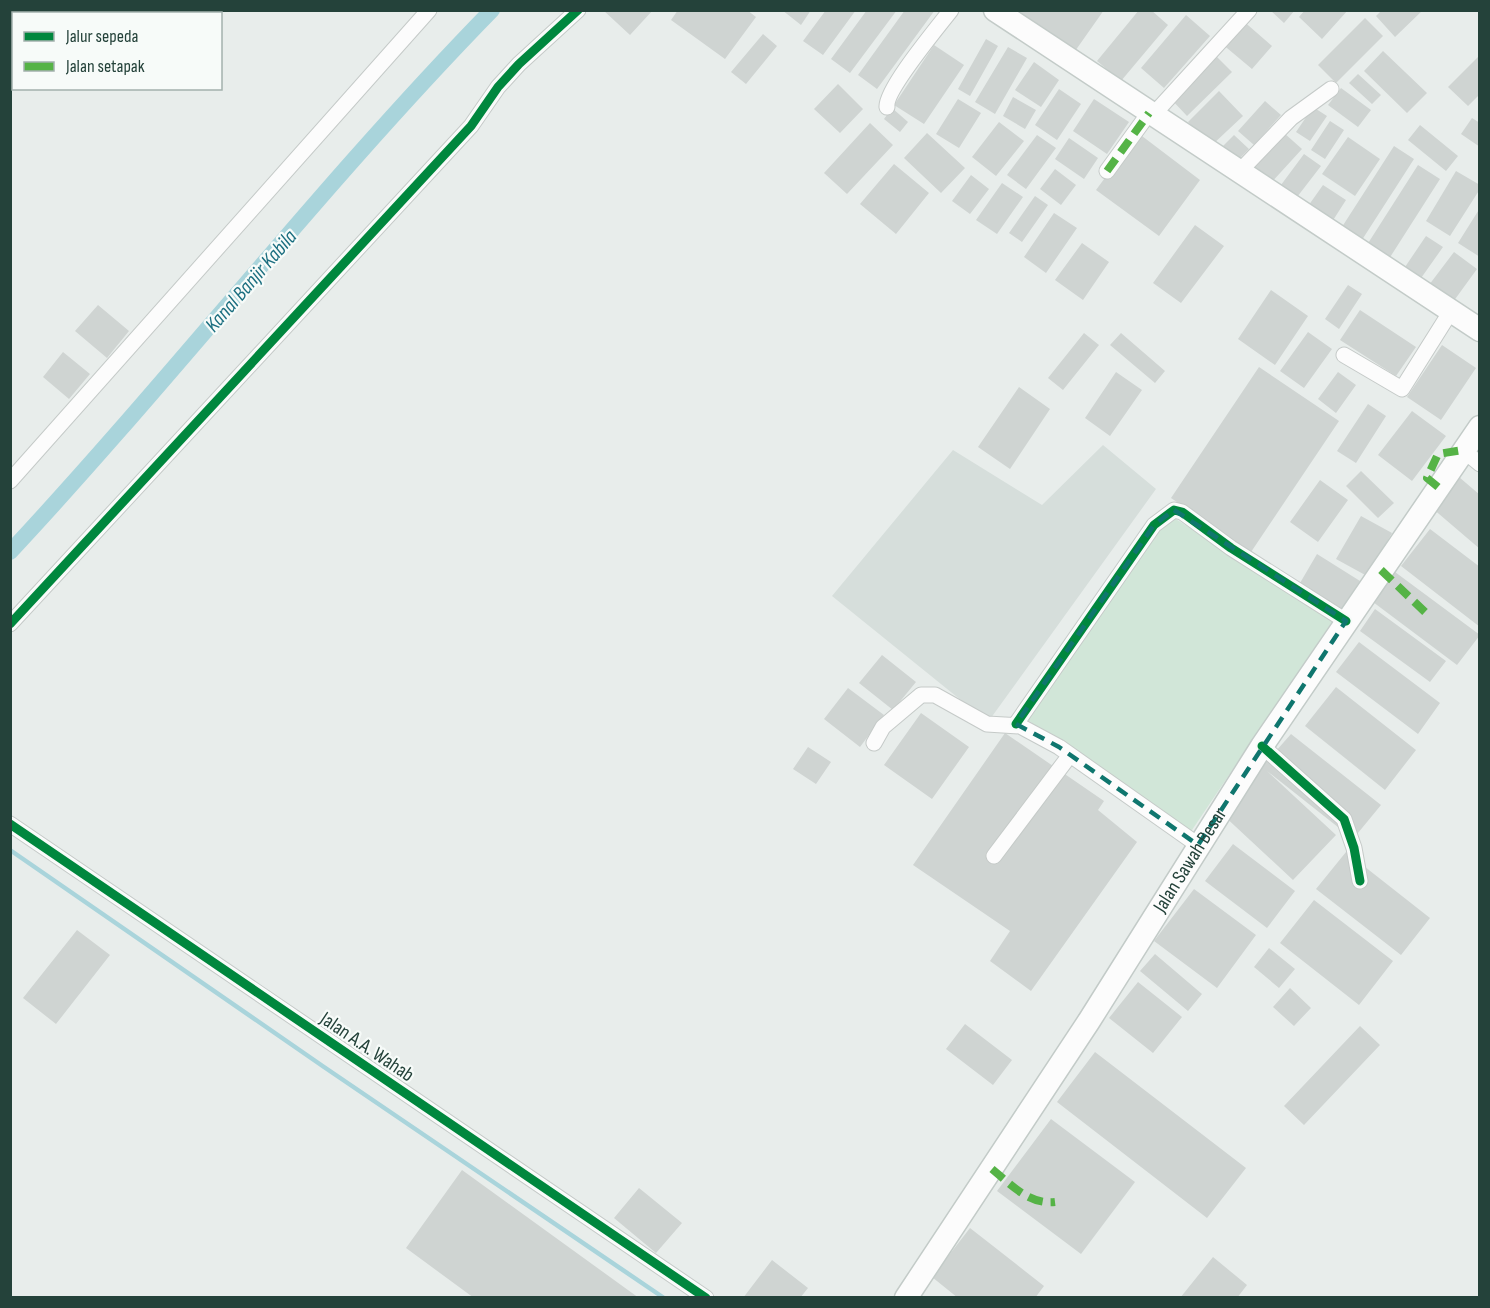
<svg xmlns="http://www.w3.org/2000/svg" width="1490" height="1308" font-family="'Sofia Sans Condensed',sans-serif">
<rect width="100%" height="100%" fill="#e8edeb"/>
<path fill="#d6dedb" d="M1103,445L1156,489L988,722L832,596L953,450L1042,505Z"/>
<path fill="#d1e6d8" d="M1163,511L1334,619L1190,833L1019,714Z"/>
<g fill="none" stroke-linecap="round" stroke-linejoin="round">
<path stroke="#a9d4db" stroke-width="4.5" d="M10,850L324,1067L664,1298"/>
<path stroke="#a9d4db" stroke-width="16" d="M10,552C175,375 323,183 492,10"/>
</g>
<path fill="#cfd4d2" d="M603,10H653L630,35Z
M678,10H747L756,17L725,59L671,20Z
M782,10H811L801,25Z
M826,10H856L823,55L803,41Z
M867,10H897L850,73L831,59Z
M905,10H935L877,89L858,75Z
M1011,10H1104L1073,54Z
M1139,10H1151L1168,25L1121,81L1097,61Z
M1270,10H1295L1284,23Z
M1305,10H1348L1322,39L1299,17Z
M1382,10H1423L1395,37L1376,16Z
M1186,15L1210,36L1164,88L1141,68Z
M1365,18L1383,36L1336,83L1318,65Z
M1241,19L1272,46L1252,69L1221,43Z
M763,34L777,46L746,84L731,72Z
M986,39L998,46L970,96L958,89Z
M934,45L964,65L924,124L894,105Z
M1008,47L1027,58L995,114L975,102Z
M1383,51L1427,93L1407,113L1364,71Z
M1215,55L1232,72L1187,116L1170,98Z
M1480,55V94L1468,106L1448,87Z
M1034,62L1059,80L1041,107L1015,90Z
M1358,74L1381,95L1372,104L1349,83Z
M838,84L863,109L840,133L814,109Z
M1341,88L1371,110L1358,127L1328,105Z
M1059,89L1081,104L1057,140L1035,125Z
M1219,91L1243,116L1211,146L1188,122Z
M1013,97L1036,110L1025,129L1003,116Z
M958,99L981,113L959,148L936,134Z
M1094,99L1129,122L1107,154L1073,131Z
M1265,101L1281,115L1254,145L1238,131Z
M1313,107L1327,116L1310,141L1296,132Z
M892,108L908,122L900,132L884,119Z
M1472,118L1480,123V147L1461,134Z
M1330,121L1344,130L1325,159L1311,150Z
M999,122L1024,141L996,176L972,157Z
M870,123L893,145L847,194L824,173Z
M1420,125L1458,156L1446,171L1408,140Z
M927,133L965,168L941,193L904,158Z
M1138,133L1200,180L1159,236L1096,190Z
M1284,133L1302,149L1270,184L1252,167Z
M1037,135L1056,148L1026,189L1007,175Z
M1234,135L1249,149L1236,162L1221,148Z
M1348,137L1380,159L1355,196L1322,174Z
M1069,138L1098,158L1084,179L1055,159Z
M1394,146L1414,159L1360,243L1340,230Z
M1304,154L1321,166L1294,201L1278,189Z
M894,164L929,193L896,234L860,204Z
M1418,165L1440,179L1387,262L1365,248Z
M1055,169L1076,185L1061,205L1040,189Z
M1456,171L1480,185V189L1450,236L1426,221Z
M971,175L989,189L970,214L952,201Z
M1002,183L1023,197L997,234L976,220Z
M1323,185L1346,200L1330,225L1306,209Z
M1035,196L1048,205L1022,242L1009,233Z
M1480,208V257L1458,243Z
M1054,213L1077,228L1046,273L1024,257Z
M1195,225L1224,246L1181,303L1153,283Z
M1426,236L1443,247L1419,281L1403,270Z
M1082,243L1109,262L1083,300L1055,280Z
M1454,252L1477,269L1453,302L1429,285Z
M1348,285L1362,294L1339,329L1325,319Z
M1271,290L1308,316L1275,365L1238,339Z
M98,305L129,331L107,358L75,331Z
M1360,310L1416,347L1396,376L1340,340Z
M1308,332L1332,349L1304,388L1280,371Z
M1084,333L1099,345L1063,390L1048,378Z
M1121,333L1165,371L1155,383L1110,345Z
M1442,345L1476,368L1441,420L1407,397Z
M63,352L90,374L69,399L43,377Z
M1259,367L1339,421L1251,552L1171,498Z
M1116,372L1142,390L1110,436L1085,418Z
M1338,372L1356,385L1336,413L1318,399Z
M1019,387L1050,409L1010,469L978,447Z
M1368,404L1386,416L1356,463L1337,451Z
M1412,411L1446,436L1412,481L1378,455Z
M1361,471L1394,503L1378,518L1346,486Z
M1459,477L1480,495V549L1432,508Z
M1320,480L1348,500L1318,542L1290,522Z
M1361,516L1392,533L1367,576L1336,559Z
M1430,529L1480,567V627L1401,566Z
M1317,554L1360,581L1342,609L1300,583Z
M1395,572L1480,635L1457,665L1373,602Z
M1375,609L1446,661L1430,682L1360,631Z
M1359,642L1440,703L1418,734L1336,672Z
M882,655L916,682L893,710L859,683Z
M1336,687L1416,750L1385,790L1305,726Z
M848,688L884,715L860,747L824,719Z
M921,713L969,747L932,799L884,765Z
M1005,733L1104,801L1098,810L1137,842L1031,991L990,961L1010,931L913,865Z
M1291,734L1381,805L1353,839L1267,771L1336,835L1293,880L1221,813Z
M808,747L831,762L816,784L793,769Z
M1233,844L1295,891L1267,928L1205,881Z
M1346,852L1430,918L1401,955L1316,889Z
M1194,889L1256,935L1217,988L1154,941Z
M1314,900L1393,961L1359,1005L1280,943Z
M77,930L110,955L56,1024L23,998Z
M1269,948L1295,969L1279,988L1254,967Z
M1155,954L1202,994L1188,1011L1140,971Z
M1138,982L1182,1017L1153,1053L1109,1018Z
M1290,988L1311,1008L1294,1026L1273,1007Z
M965,1024L1012,1060L993,1085L946,1049Z
M1360,1026L1380,1045L1304,1125L1284,1106Z
M1095,1052L1246,1168L1207,1218L1057,1102Z
M1051,1119L1135,1182L1081,1254L997,1191Z
M462,1170L639,1298H474L406,1248Z
M639,1188L682,1223L656,1253L614,1218Z
M970,1228L1044,1286L1035,1298H958L932,1277Z
M1213,1257L1247,1285L1237,1298H1180Z
M772,1260L808,1288L800,1298H743Z"/>
<g fill="none" stroke-linecap="round" stroke-linejoin="round">
<defs>
<path id="minor" d="M887,107C885,90 938,27 951,10
M1153,115L1249,10
M1107,171L1149,113
M1239,172L1291,118L1331,89
M1344,355L1402,389L1451,311
M1463,450L1480,464
M10,481L429,10
M10,624L471,126L498,87L519,64L578,10
M1016,724L1154,525L1174,510L1182,512L1231,548L1346,621
M874,743L883,727L921,695H935L987,724L1020,726L1059,747L1198,845
M1262,746L1344,819L1354,848L1360,881
M10,824L706,1298
M994,856L1070,755"/>
<g id="secondary">
<path d="M995,10L1480,330"/>
<path id="s1" d="M906,1298L1089,1021L1262,746L1480,427"/>
</g>
</defs>
<use href="#minor" stroke="#c5cac8" stroke-width="17"/>
<use href="#secondary" stroke="#c3cbc8" stroke-width="25"/>
<use href="#minor" stroke="#fcfcfc" stroke-width="15"/>
<use href="#secondary" stroke="#fcfcfc" stroke-width="22"/>
<path stroke="#55b346" stroke-width="8" stroke-dasharray="15 8" stroke-linecap="butt" d="M1107,171L1149,113
M1438,487L1427,478L1438,454L1463,450
M1381,570L1425,612
M992,1169C1011,1185 1030,1205 1055,1202"/>
<defs>
<path id="cycleway" d="M10,624L471,126L498,87L519,64L578,10
M1016,724L1154,525L1174,510L1182,512L1231,548L1346,621
M1262,746L1344,819L1354,848L1360,881
M10,824L706,1298"/>
</defs>
<use href="#cycleway" stroke="#f7fbf9" stroke-width="13"/>
<use href="#cycleway" stroke="#00873e" stroke-width="9"/>
</g>
<path fill="none" stroke="#0f766e" stroke-width="4.5" stroke-dasharray="12 8" stroke-linejoin="round" d="M1174,510L1346,621L1198,845L1059,747L1016,724L1154,525Z"/>
<g text-anchor="middle" dominant-baseline="central" stroke-width="4.5" stroke-linejoin="round" paint-order="stroke">
<g font-size="20" fill="#24423a" stroke="#f7fbf9">
<text stroke="none"><textPath href="#s1" startOffset="522">Jalan Sawah Besar</textPath></text>
<text transform="translate(367 1047) rotate(34)">Jalan A.A. Wahab</text>
</g>
<g font-size="21" font-style="italic" fill="#1c6f80" stroke="#f7fbf9">
<text transform="translate(251 281) rotate(-49)">Kanal Banjir Kabila</text>
</g>
</g>
<rect width="1490" height="1308" fill="none" stroke="#24423a" stroke-width="24"/>
<rect x="12" y="12" width="210" height="78" fill="#f7fbf9" stroke="#a3b1ad" stroke-width="1.5"/>
<rect x="24" y="32" width="30" height="9" fill="#00873e" stroke="#a3b1ad" stroke-width="1.5"/>
<text x="66" y="42" font-size="18" fill="#24423a">Jalur sepeda</text>
<rect x="24" y="62" width="30" height="9" fill="#55b346" stroke="#a3b1ad" stroke-width="1.5"/>
<text x="66" y="72" font-size="18" fill="#24423a">Jalan setapak</text>
</svg>
